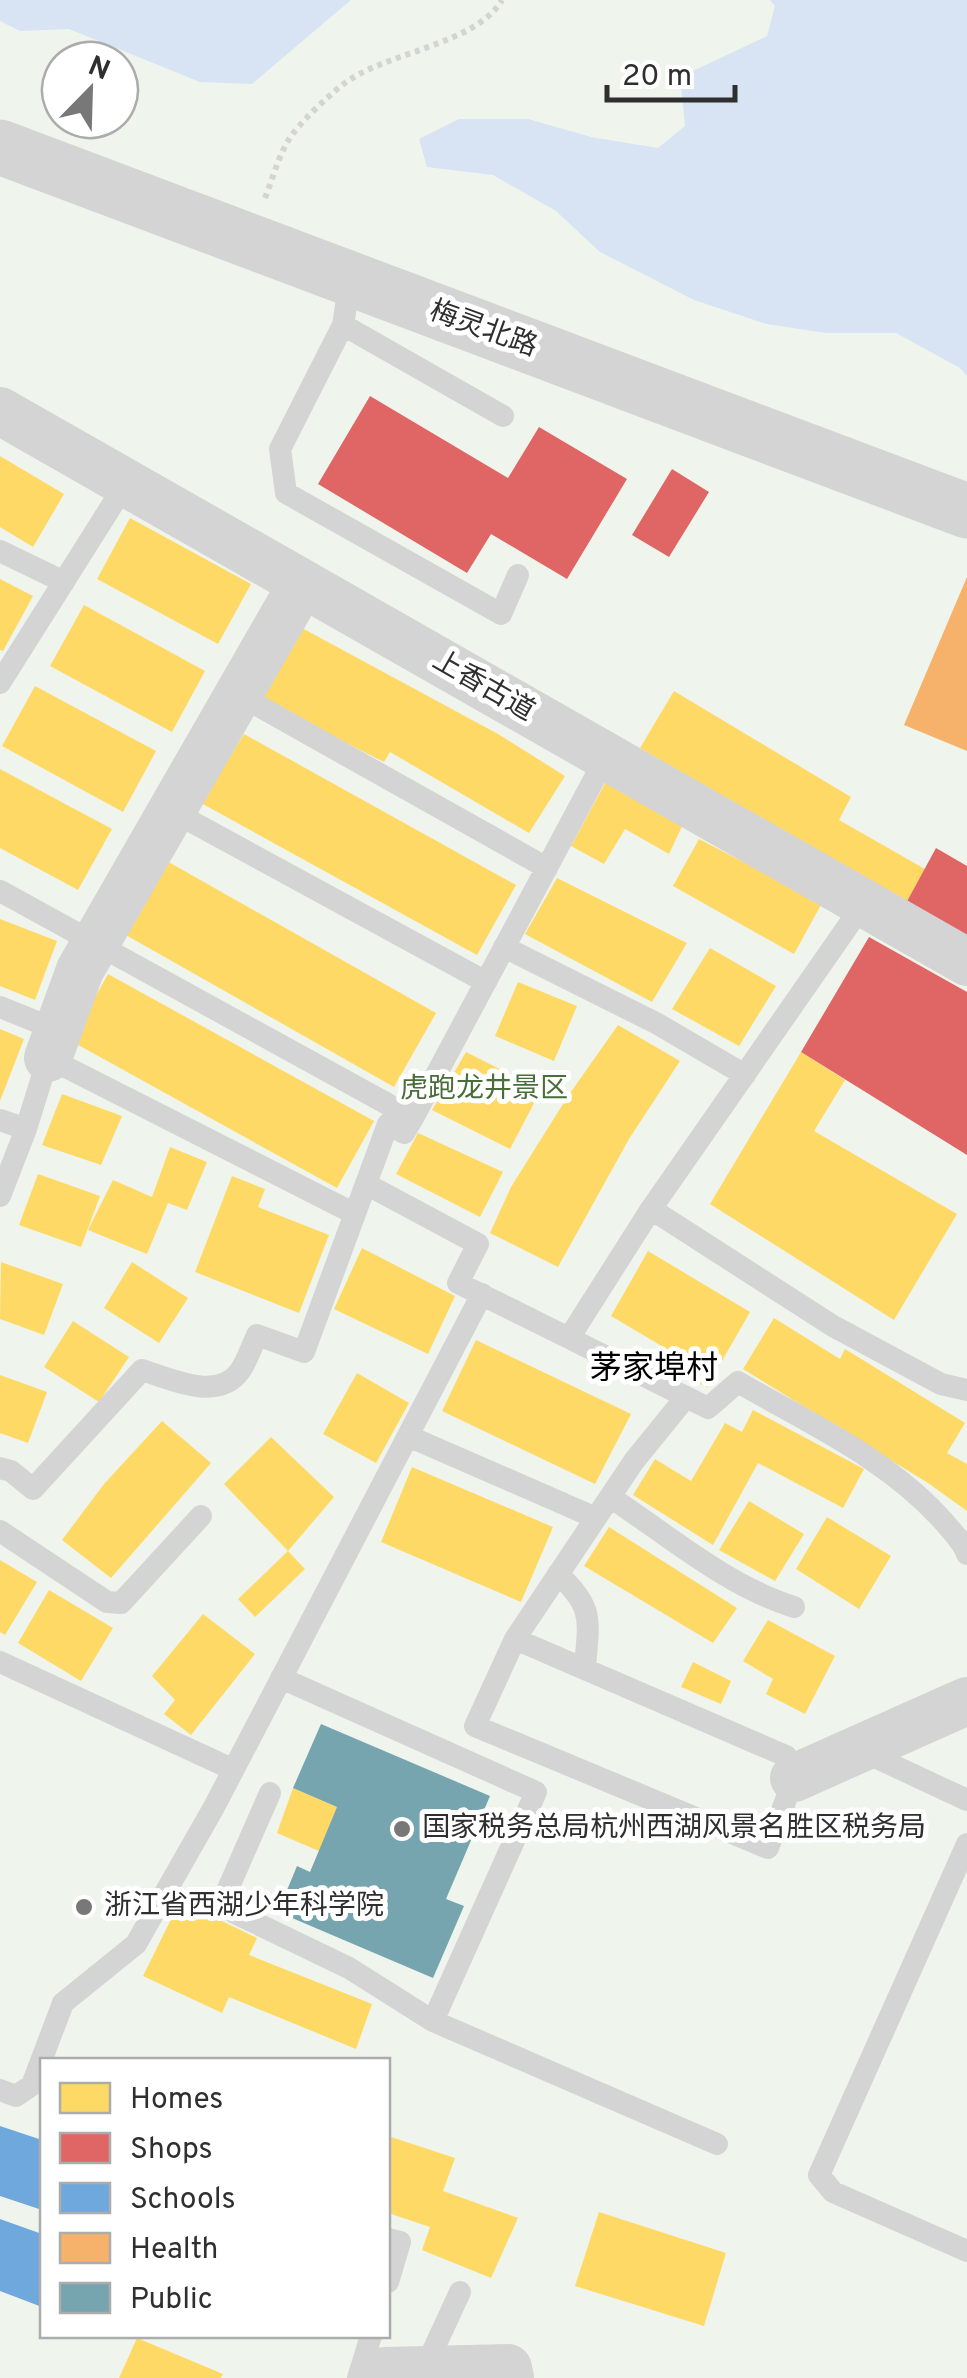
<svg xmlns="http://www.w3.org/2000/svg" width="967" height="2378" font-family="Overpass,'Noto Sans SC',sans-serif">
<rect width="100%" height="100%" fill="#fff"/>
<path fill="#eff5ec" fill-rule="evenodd" d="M0,0H967V2378H0ZM60,60H120V120H60ZM42,2060H388V2336H42Z"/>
<path fill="#d8e4f3" d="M0,0H351L252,84L200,82L69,29L20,31L0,21Z
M770,0H967V376L960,368L896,333H826L766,324L694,300L600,252L556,211L493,175L427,167L419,139L459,119H528L591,137L658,148L685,126L680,77L767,36L775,6Z"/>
<path fill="#ffd966" d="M0,456L64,494L33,547L0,527Z
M130,518L251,584L218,644L97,579Z
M0,579L33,596L3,651L0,650Z
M84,605L205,671L172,732L50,666Z
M302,628L498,734L565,776L529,833L390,752L384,762L259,699Z
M35,686L156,751L123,812L2,746Z
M674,691L851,797L839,820L925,869L905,905L640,748Z
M244,734L516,885L477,955L201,803Z
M0,769L112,829L78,890L0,848Z
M608,778L685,820L669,854L625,829L604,864L571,846Z
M699,839L822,903L794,954L673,886Z
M165,860L436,1013L394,1087L124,934Z
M557,878L687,943L652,1002L525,934Z
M0,919L57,941L35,1000L0,986Z
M710,948L776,986L739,1046L672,1009Z
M108,974L374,1121L337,1188L71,1041Z
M518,982L577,1006L554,1061L495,1036Z
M618,1025L680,1061L629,1139L558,1267L490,1233L511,1187L568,1096Z
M0,1029L24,1039L0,1101Z
M466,1052L541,1090L510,1149L432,1110Z
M801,1052L845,1080L814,1131L957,1214L894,1320L710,1204Z
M62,1094L122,1116L101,1165L42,1145Z
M418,1133L503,1172L480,1217L396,1174Z
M170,1147L207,1162L187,1210L168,1203L147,1254L88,1230L113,1180L152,1197Z
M38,1174L100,1196L81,1247L19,1225Z
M232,1176L265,1189L258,1207L329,1235L299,1313L195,1272Z
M362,1248L455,1296L428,1354L334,1309Z
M648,1251L750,1312L707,1387L657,1364L665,1348L611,1316Z
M1,1262L63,1284L44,1335L0,1319Z
M132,1262L188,1298L159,1343L104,1308Z
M774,1318L840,1359L845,1349L965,1423L947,1453L967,1464V1511L928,1483L743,1369Z
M73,1321L129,1357L99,1402L44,1367Z
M476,1340L631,1414L595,1484L442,1411Z
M357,1373L409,1403L376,1463L323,1434Z
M0,1375L47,1392L28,1443L0,1433Z
M753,1410L864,1469L843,1508L758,1463L713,1545L633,1495L655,1459L691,1481L725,1423L742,1432Z
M162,1421L211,1463L111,1578L62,1540L104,1484Z
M271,1437L334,1497L288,1551L224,1484Z
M412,1467L553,1527L521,1602L381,1542Z
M749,1501L804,1534L775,1581L719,1550Z
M827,1517L891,1556L859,1609L796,1569Z
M609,1527L737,1608L713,1643L584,1566Z
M288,1551L305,1569L255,1617L238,1599Z
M0,1560L37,1582L5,1635L0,1632Z
M49,1590L113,1628L81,1681L18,1643Z
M203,1614L255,1654L191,1735L164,1714L175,1700L152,1676Z
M768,1620L835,1656L805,1714L766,1694L773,1679L743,1661Z
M693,1662L731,1681L721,1704L681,1687Z
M293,1788L337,1807L319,1851L277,1833Z
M180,1901L257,1938L249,1955L372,2004L356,2049L229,1997L222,2013L143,1976Z
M388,2136L455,2158L443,2191L518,2218L491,2278L422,2250L430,2227L388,2213Z
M599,2212L726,2253L704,2326L575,2286Z
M137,2338L223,2374L221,2378H119Z"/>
<path fill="#e06666" d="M370,396L508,478L539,427L627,479L567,579L491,534L467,573L318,484Z
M672,469L709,492L669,557L632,535Z
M936,848L967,866V939L905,905Z
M869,937L967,992V1155L801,1052Z"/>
<path fill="#6fa8dc" d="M0,2126L42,2140V2210L0,2196Z
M0,2219L42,2234V2307L0,2291Z"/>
<path fill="#f6b26b" d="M967,577V751L904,725Z"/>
<path fill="#76a5af" d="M321,1724L490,1796L446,1899L464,1906L433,1978L278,1912L297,1866L310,1872L337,1807L293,1788Z"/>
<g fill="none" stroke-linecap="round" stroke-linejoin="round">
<path stroke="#d4d4d4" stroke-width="6" stroke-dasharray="5 5" stroke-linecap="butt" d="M265,198C272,180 278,158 288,141C297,125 326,98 341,86C382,52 475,46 502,0"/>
<path stroke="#d4d4d4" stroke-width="22" d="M350,280L343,325L280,449L286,493L501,614L518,575
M343,325L503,416
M0,551L64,582
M0,683L126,483
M239,695L547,868
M172,811L486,982
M0,891L413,1118
M504,947L656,1023L745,1075
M0,1007L57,1030
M0,1120L26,1129
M366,1184L478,1244L458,1283L569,1338L651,1209L864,903
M0,1196L26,1129L48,1058L355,1214
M651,1209L833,1326L941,1384L967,1390
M569,1338L708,1408L738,1382C810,1424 889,1459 945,1523C953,1533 963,1542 967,1554
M408,1436L596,1518
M0,1468L11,1471L33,1489L142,1370C170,1379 218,1402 240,1371C247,1361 252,1346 257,1335L304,1352L388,1124L404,1133L413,1118L606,757
M610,1497C668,1535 727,1586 794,1607
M0,1531L107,1602L121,1603L201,1516
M558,1574C596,1609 588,1622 585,1669
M515,1639L786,1756L794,1778L768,1848L475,1726Z
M515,1639L634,1461L686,1397
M0,1662L232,1769
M281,1678L536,1792L433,2021
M862,1751L967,1800
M270,1793L224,1898L235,1913L349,1968L433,2021L717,2144
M967,1844L819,2175L833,2192L967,2251
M0,2090L16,2096L32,2085L63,2003L136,1944L214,1807L482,1294
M388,2239L400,2242L388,2282
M424,2370L460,2292
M358,2378L371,2336"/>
<path stroke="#d4d4d4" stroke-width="48" d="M0,411L967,962
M48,1058L80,970L302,584
M794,1778L967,1701
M376,2378L385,2371L508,2368L510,2378"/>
<path stroke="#d4d4d4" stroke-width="55" d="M0,147L967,511"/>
</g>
<g fill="#787878" stroke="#fff" stroke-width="4">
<circle cx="402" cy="1829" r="10"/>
<circle cx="84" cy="1907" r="10"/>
</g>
<g text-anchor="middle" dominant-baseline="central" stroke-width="10" stroke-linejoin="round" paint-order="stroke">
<g font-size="28" fill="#2f2f2f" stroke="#fff">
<text transform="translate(483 330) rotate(20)">梅灵北路</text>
<text transform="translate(483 687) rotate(30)">上香古道</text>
</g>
<g font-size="28" fill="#496e39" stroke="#fff">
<text x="484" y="1090">虎跑龙井景区</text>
</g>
<g font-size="28" fill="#2f2f2f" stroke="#fff" text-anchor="start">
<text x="422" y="1829">国家税务总局杭州西湖风景名胜区税务局</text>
<text x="104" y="1907">浙江省西湖少年科学院</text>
</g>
<g font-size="32" fill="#000" stroke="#fff">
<text x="654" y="1370">茅家埠村</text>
</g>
</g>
<rect x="40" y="2058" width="350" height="280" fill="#ffffff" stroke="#acacac" stroke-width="2.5"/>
<rect x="60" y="2083" width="50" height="30" fill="#ffd966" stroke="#acacac" stroke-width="2.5"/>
<text x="130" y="2108" font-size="30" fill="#2f2f2f">Homes</text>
<rect x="60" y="2133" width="50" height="30" fill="#e06666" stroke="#acacac" stroke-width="2.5"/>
<text x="130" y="2158" font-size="30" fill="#2f2f2f">Shops</text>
<rect x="60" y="2183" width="50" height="30" fill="#6fa8dc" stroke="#acacac" stroke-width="2.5"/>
<text x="130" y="2208" font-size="30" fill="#2f2f2f">Schools</text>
<rect x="60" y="2233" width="50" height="30" fill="#f6b26b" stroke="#acacac" stroke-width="2.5"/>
<text x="130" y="2258" font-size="30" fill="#2f2f2f">Health</text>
<rect x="60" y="2283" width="50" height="30" fill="#76a5af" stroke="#acacac" stroke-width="2.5"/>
<text x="130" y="2308" font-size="30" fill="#2f2f2f">Public</text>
<g transform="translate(90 90) rotate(23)"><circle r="48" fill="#ffffff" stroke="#acacac" stroke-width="2.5"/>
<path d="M0-8L18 38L0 25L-18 38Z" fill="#787878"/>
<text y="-15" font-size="28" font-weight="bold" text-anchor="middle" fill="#2f2f2f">N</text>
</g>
<path d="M607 85v15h128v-15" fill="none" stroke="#2f2f2f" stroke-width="5"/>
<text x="622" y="85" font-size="30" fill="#2f2f2f" stroke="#ffffff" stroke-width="8" paint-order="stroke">20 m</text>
</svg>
